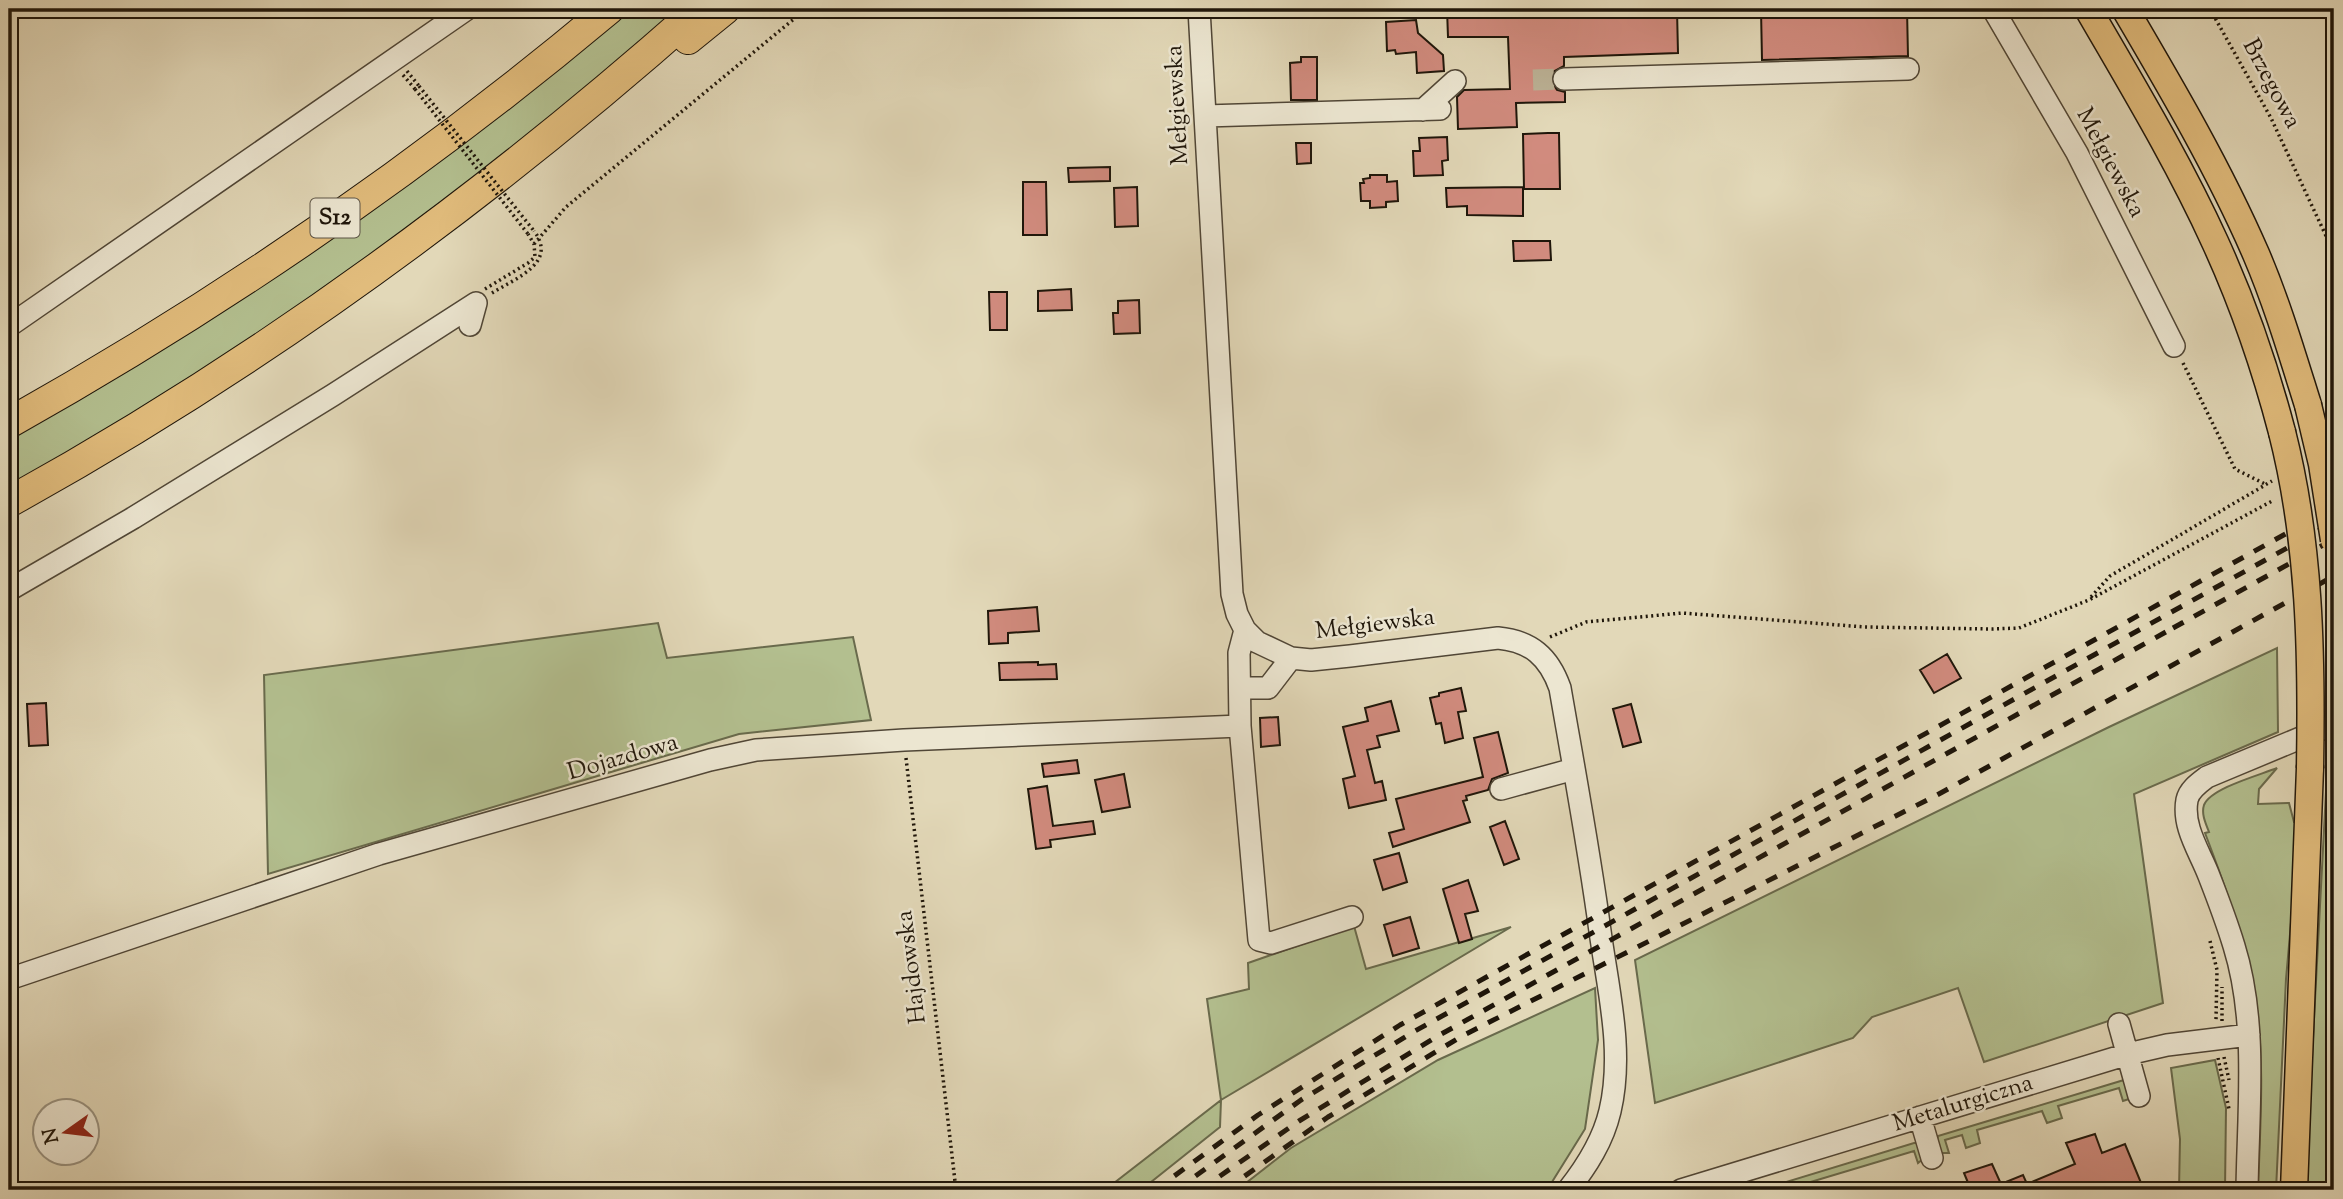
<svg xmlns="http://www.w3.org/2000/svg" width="2343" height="1199" font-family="'Sorts Mill Goudy',serif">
<rect width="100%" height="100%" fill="#e2d8b8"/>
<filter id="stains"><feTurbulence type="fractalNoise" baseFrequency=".00286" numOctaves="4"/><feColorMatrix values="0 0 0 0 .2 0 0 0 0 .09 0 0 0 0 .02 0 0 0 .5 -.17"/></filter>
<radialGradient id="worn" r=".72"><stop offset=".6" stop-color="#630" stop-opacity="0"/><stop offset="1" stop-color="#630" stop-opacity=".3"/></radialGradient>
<path fill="#b3bf8f" stroke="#696a4c" stroke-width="2" d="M626,9H678L523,144L322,293L189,382L9,488V438L50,416L494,116Z
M658,623L667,658L853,637L871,720L739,734L268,874L264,675Z
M2277,648L2278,732L2134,794L2163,1003L1984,1062L1958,988L1872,1017L1853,1038L1655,1103L1635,960L2109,727Z
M2277,768L2259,789L2258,804L2289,803L2294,822H2300L2286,979L2276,1190H2258C2260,1130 2265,1062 2256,1003C2246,944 2226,888 2205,833L2209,832C2206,824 2201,814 2204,805C2211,788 2260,775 2277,768Z
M2327,773L2332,774L2329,1190H2305Z
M1354,926L1366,969L1511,927L1221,1100L1220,1127L1141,1190H1105L1221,1100L1207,999L1249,989L1248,963Z
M1595,988L1598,1040L1585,1129L1547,1190H1237L1291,1148L1438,1060Z
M2215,1060L2226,1108L2225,1190H2179L2180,1139L2171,1068Z
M2124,1080L2127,1085L2129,1099L2123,1101L2119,1088L2058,1106L2062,1118L2047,1123L2042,1111L1977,1130L1980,1143L1966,1148L1962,1135L1945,1140L1949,1153H1941L1937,1141L1938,1136Z
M1914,1143H1918L1923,1159L1918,1163L1914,1151L1784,1190H1760Z"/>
<path fill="#d18b7e" stroke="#1f160a" stroke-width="2" d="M1447,9H1562V14L1677,10L1678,53L1564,57V66L1553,72L1551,80L1557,90L1565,92V102L1516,103L1517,127L1458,129L1457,97L1464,90L1510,89L1508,37H1448Z
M1818,9H1907L1908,56L1762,60L1761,10Z
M1416,20L1418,33L1443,55L1444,71L1417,73L1416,52L1396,54L1395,50L1387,51L1386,22Z
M1301,57H1317V100H1291L1290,63L1301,62Z
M1548,133H1559L1560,189H1524L1523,134Z
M1447,137L1448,160L1442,161L1443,175L1414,176L1413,151H1420L1419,138Z
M1296,143H1311V163L1297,164Z
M1110,167V181L1069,182L1068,168Z
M1370,175H1387V182L1397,181L1398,201L1386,202V207L1370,208V201H1361L1360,183H1364L1363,179L1370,178Z
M1023,182H1046L1047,235H1023Z
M1137,187L1138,226L1115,227L1114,188Z
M1523,187V216L1467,215V206L1447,207L1446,188Z
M1513,241H1550L1551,260L1514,261Z
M1071,289L1072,310L1038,311V291Z
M989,292H1007V330H990Z
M1139,300L1140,333L1114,334L1113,313H1118V301Z
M1037,607L1039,631L1008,633V643L989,644L988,611Z
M1947,654L1961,678L1934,693L1920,670Z
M1038,662V665L1056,664L1057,679L1000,680L999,663Z
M1461,688L1466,711L1458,712L1463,738L1445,743L1441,723L1436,724L1430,698L1439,696V693Z
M1391,701L1399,731L1377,736L1380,747L1367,750L1375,783L1382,781L1386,800L1349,808L1343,779L1355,776L1343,727L1368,721L1365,708Z
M46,703L48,745L29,746L27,704Z
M1631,704L1641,742L1623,747L1613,709Z
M1278,717L1280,745L1261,747L1260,718Z
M1498,732L1508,773L1492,779L1488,790L1466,796L1467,800L1463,801L1470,822L1393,847L1389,833L1404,829L1396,799L1483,777L1474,738Z
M1077,760L1079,773L1044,777L1042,764Z
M1124,774L1130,807L1102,812L1095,780Z
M1047,786L1053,826L1093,821L1095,834L1050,840L1051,847L1036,849L1028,789Z
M1505,821L1519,859L1504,865L1490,827Z
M1399,853L1407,882L1383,890L1374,860Z
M1468,880L1478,911L1465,914L1472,939L1459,943L1443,889Z
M1410,917L1419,948L1393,956L1384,925Z
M2095,1134L2102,1153L2125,1144L2144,1190H1971L1964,1173L1992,1164L2001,1184L2023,1175L2027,1184L2075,1164L2066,1143Z"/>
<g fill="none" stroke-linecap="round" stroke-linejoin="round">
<path stroke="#bbb195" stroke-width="21" stroke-dasharray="21 10" stroke-linecap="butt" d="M1533,80L1564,79"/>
<defs>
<path id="minor" d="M1199,9L1232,594L1237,614L1245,630L1257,642L1291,658L1311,660L1350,656L1498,638C1531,641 1549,657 1560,688C1574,769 1589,849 1600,931C1608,990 1624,1051 1610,1111C1603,1141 1587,1166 1568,1190
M1993,9L2077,153L2174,346
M1564,79L1908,69
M1423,110L1455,81
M1205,116L1440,109
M9,326L467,9
M9,590L133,518L333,395L476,303L470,325
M1240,688H1268L1291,658
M1240,726L1259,940L1271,943L1352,917
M1501,789L1574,769
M9,979L379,854L710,760L756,750L904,740L1240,726L1239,653L1245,630
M2119,1024L2139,1096
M1920,1117L1932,1158
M1681,1190L2128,1054L2167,1045L2249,1035
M2247,1190C2248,1111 2258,1023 2234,946C2227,923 2218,899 2209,876C2200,852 2182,827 2187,800C2189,790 2199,783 2207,777L2334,724"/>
<path id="major" d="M2088,9C2132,85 2178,161 2215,242C2243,303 2265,367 2282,432
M2125,9C2172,89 2219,169 2256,254C2277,303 2292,354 2308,405
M2294,1190L2310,768"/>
<path id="highway" d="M688,39L725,9
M9,423C221,304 423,165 609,9
M9,502C257,365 487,197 699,9"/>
</defs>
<use href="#minor" stroke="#504636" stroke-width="24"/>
<use href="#major" stroke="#1f160a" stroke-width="29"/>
<use href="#highway" stroke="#1f160a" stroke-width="32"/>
<path stroke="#1f160a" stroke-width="3.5" stroke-dasharray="2 3.5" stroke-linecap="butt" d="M2210,9L2271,118L2334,253
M407,71L419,86
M403,75L415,89
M534,244L566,207L806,9
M2334,266L2327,288L2334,328
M485,289L528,263L535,257L534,244L528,234
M492,293C516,278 558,263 534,231
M2183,363L2235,469L2267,485
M2091,597L2110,576L2272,481
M1550,637L1586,622L1682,613L1865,627L1992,629L2019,628L2089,600L2274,500
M906,758L956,1190
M2210,941L2217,970L2216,1020
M2222,1021V987
M2224,1057L2229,1080
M2218,1058L2229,1109"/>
<use href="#minor" stroke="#ece6d1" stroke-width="21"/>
<use href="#major" stroke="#e1bc7c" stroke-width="26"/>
<use href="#highway" stroke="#e1bc7c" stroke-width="30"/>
<path stroke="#1f160a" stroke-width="5" stroke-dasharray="12 12" stroke-linecap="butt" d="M2173,628L2334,539
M1155,1190L1258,1115L1400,1025L2334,507
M1176,1190L1301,1100L1415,1031L2334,522
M1200,1190L1299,1121L1436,1037L2182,623
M1225,1190L1328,1117L1462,1036L1937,795L2334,576"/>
<defs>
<path id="major-bridge" d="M2308,405L2322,464L2334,540
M2282,432C2310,542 2312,655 2310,768"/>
</defs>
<use href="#major-bridge" stroke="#1f160a" stroke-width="29" stroke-linecap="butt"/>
<path stroke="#1f160a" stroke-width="3.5" stroke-dasharray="2 3.5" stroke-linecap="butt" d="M419,86L534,231
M415,89L528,234"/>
<use href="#major-bridge" stroke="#e1bc7c" stroke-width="26"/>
</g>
<g text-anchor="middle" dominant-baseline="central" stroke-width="5" stroke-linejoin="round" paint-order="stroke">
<rect fill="#ece6d1" stroke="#5c5446" stroke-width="2" x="310.5" y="198.5" width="49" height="39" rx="5"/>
<g font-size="23" font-weight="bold" fill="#1f160a">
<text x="335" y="218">S12</text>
</g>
<g font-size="24" fill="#1f160a" stroke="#ece6d1">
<text transform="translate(2271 84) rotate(62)">Brzegowa</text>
<text transform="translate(1178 105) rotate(-93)">Mełgiewska</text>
<text transform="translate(2110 163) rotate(62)">Mełgiewska</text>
<text transform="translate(1375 625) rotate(-7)">Mełgiewska</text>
<text transform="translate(623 758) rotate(-16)">Dojazdowa</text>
<text transform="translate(912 967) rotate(-97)">Hajdowska</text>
<text transform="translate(1963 1104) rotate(-17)">Metalurgiczna</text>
</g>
</g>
<rect width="2343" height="1199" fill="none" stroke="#e2d8b8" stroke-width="35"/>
<rect x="10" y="10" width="2322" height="1178" fill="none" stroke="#1f160a" stroke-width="3.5"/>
<rect x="18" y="18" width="2308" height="1164" fill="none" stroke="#1f160a" stroke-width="2"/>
<g transform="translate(66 1132) rotate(256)"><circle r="33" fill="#ece6d1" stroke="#9a9381" stroke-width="2"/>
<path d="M0-5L12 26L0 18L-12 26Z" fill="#8f2418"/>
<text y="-10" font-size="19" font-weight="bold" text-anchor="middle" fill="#1f160a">N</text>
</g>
<rect width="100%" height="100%" filter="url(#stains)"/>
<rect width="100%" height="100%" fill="url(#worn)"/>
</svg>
